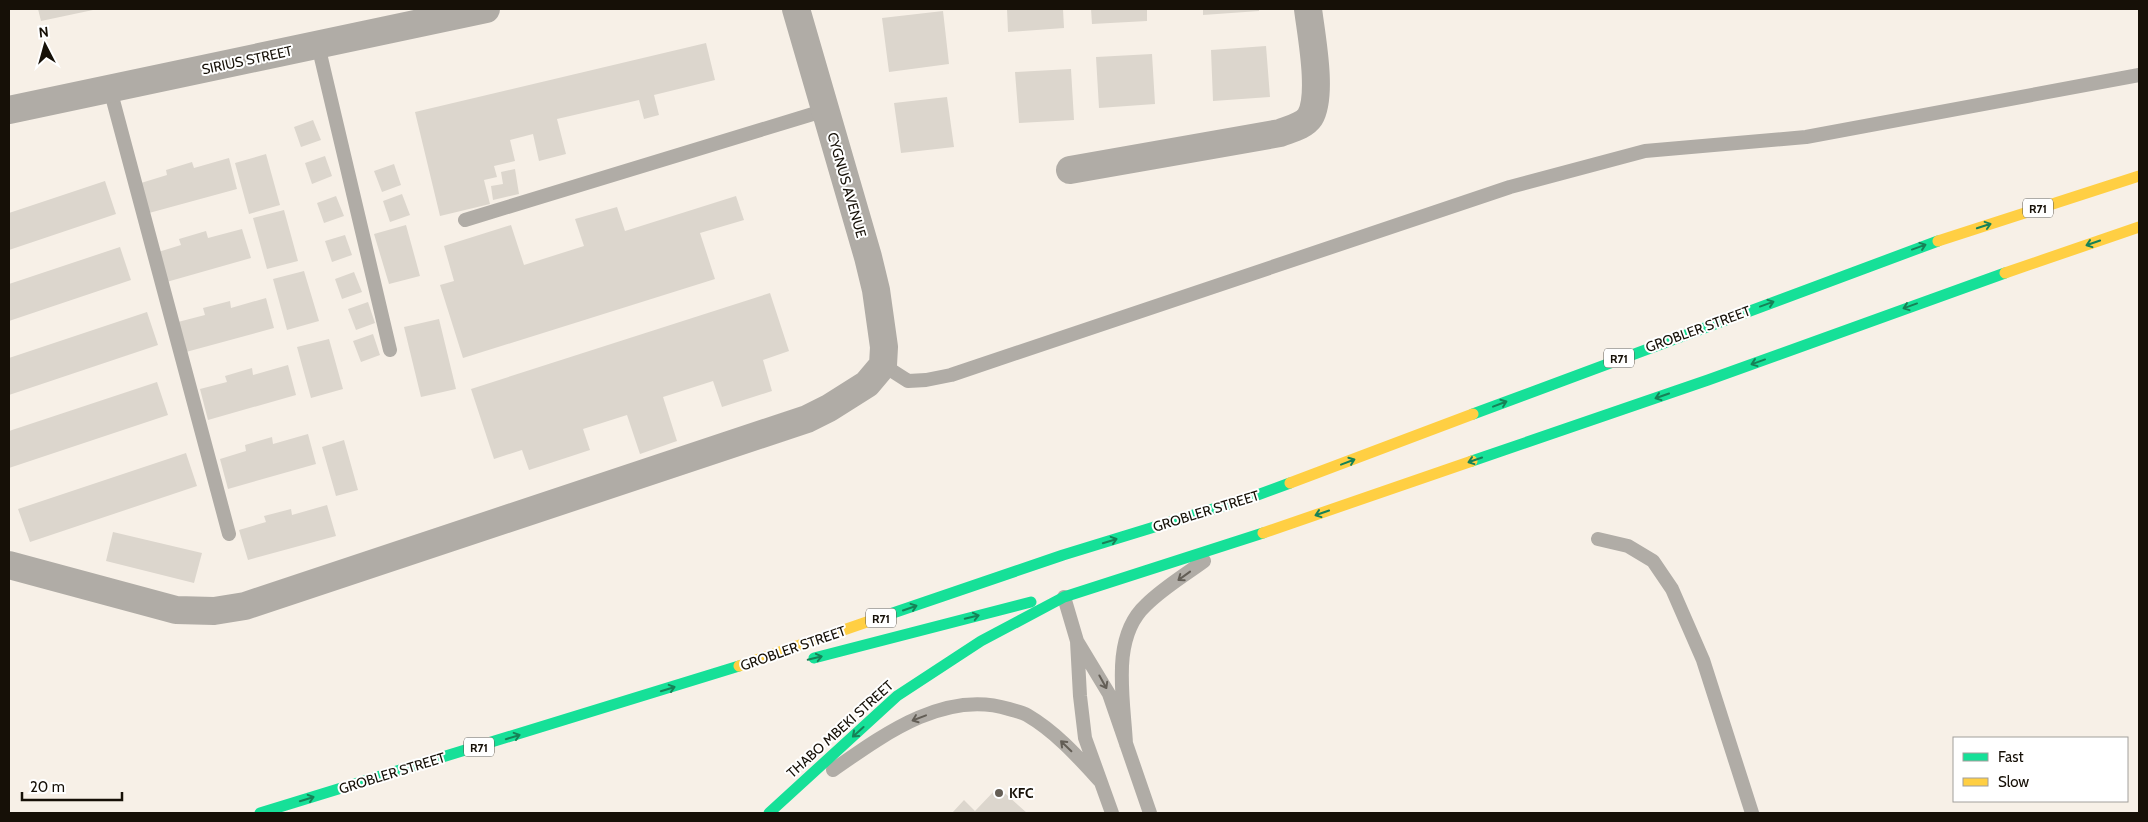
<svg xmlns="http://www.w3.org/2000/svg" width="2148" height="822" font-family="Cabin,sans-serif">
<rect width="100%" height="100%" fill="#f7f0e7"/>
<path fill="#dcd6cd" d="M38,9H93V10L41,21Z
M1007,9H1063L1064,28L1008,32Z
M1091,9H1147V21L1092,24Z
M1203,9H1259V11L1203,15Z
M943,11L949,64L889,72L882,18Z
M706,43L715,80L654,95L659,115L644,119L639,100L557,119L566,154L539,161L533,134L510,140L515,161L494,166L497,177L484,180L490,204L440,216L415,112Z
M1266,46L1270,97L1213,101L1211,50Z
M1152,54L1155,104L1099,108L1096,57Z
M1071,69L1074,120L1019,123L1015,72Z
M947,97L954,147L901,153L894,103Z
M313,120L321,140L301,147L294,127Z
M266,154L280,205L249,214L235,163Z
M325,156L332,176L312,184L305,163Z
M229,158L237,189L149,213L141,183L167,175L166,170L192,162L194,168Z
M394,164L401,185L382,192L374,171Z
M515,169L519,194L493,200L491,186L503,184L501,172Z
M105,181L116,214L9,250V213Z
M402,194L410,215L390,222L383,201Z
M336,196L344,216L324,223L317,203Z
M736,196L744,220L700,233L715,279L463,358L440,285L454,281L444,246L511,225L524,265L584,246L575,219L617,207L625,231Z
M284,210L298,261L267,269L253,218Z
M406,225L420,276L389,284L374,234Z
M242,229L251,258L163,283L155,253L181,245L179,239L206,231L208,238Z
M345,235L352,255L332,262L325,241Z
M120,247L131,280L9,321V284Z
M304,271L319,321L287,330L273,279Z
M354,272L362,292L342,299L335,279Z
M770,293L789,351L763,360L772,391L722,407L713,381L663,397L677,441L640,454L627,415L583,429L590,450L529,470L522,450L494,459L471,389Z
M266,298L274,328L186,352L178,322L205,315L203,308L230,301L231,308Z
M368,302L375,323L356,330L348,309Z
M147,312L158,345L9,395V358Z
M439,319L456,389L421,397L404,327Z
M373,334L380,355L361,362L353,341Z
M329,339L343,389L311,398L297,347Z
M288,365L296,395L208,420L200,389L227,382L225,376L252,368L253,375Z
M157,382L168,415L9,468V431Z
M308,434L316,464L228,489L220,459L246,451L245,445L272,437L273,444Z
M344,440L358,490L336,496L322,447Z
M186,453L197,486L30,542L18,509Z
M327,505L336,536L248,560L239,530L266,522L264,516L291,509L292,515Z
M113,532L202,553L194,583L106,561Z
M998,787L1027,813H952L964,800L975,811Z"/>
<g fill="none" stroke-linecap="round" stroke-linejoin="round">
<path stroke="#b0aca6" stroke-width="14" d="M318,45L390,350
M110,89L229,534
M465,220L826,110
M883,365L908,381L926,380L951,375L1510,187L1645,151L1806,137L2139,75
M1598,539L1628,546L1653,561L1672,589L1703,660L1752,813
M1064,597L1077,641L1080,696L1085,738L1112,813
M1077,641L1109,694L1150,813
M1126,744C1124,700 1110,638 1146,605C1163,588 1185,575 1204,561
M833,770C883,735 945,689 1009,709C1015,711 1022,712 1027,715C1056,732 1078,757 1100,781"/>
<path stroke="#b0aca6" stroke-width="28" d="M9,110L486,9
M1070,170L1280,133C1290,129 1304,126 1310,117C1323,95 1311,34 1308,9
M9,565L176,610L214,611L245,606L807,419L829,408L867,384L883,365L884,347L876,290L868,257L796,9"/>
<path stroke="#16e098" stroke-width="11" d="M1473,414L1938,241
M1472,461L1708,380L2005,273
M890,614L1063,555L1252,497L1290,483
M814,658L1031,602
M260,813L739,666
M769,813L897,696L981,641L1064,597L1263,533"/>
<path stroke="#ffcf43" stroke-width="11" d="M1938,241L2139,176
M2005,273L2139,227
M1290,483L1473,414
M1263,533L1472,461
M739,666L890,614"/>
</g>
<defs><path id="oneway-shaft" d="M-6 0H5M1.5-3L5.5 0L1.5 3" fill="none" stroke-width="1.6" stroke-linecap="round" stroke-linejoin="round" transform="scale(1.25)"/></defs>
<g stroke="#168257">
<use href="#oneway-shaft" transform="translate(1984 226) rotate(-18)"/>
<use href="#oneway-shaft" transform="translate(2093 243) rotate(161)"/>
<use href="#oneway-shaft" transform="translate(1919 247) rotate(-20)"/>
<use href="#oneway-shaft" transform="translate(1767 304) rotate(-20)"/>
<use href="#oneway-shaft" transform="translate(1910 306) rotate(160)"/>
<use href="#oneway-shaft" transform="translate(1758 362) rotate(160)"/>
<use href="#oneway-shaft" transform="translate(1662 396) rotate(161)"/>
<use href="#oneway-shaft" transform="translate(1500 404) rotate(-21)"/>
<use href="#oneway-shaft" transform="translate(1475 460) rotate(161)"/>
<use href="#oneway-shaft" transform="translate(1348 462) rotate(-21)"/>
<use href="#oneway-shaft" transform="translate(1322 513) rotate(161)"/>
<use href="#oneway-shaft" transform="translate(1110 541) rotate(-17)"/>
<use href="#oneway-shaft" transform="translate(910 608) rotate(-19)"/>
<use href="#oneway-shaft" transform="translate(972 617) rotate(-14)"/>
<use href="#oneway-shaft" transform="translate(815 658) rotate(-14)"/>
<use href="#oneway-shaft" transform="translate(668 689) rotate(-17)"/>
<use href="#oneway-shaft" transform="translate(858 732) rotate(138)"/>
<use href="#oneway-shaft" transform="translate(513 737) rotate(-17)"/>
<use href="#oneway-shaft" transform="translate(307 799) rotate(-17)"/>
</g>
<g stroke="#635e56">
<use href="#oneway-shaft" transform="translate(1184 576) rotate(144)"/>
<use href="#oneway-shaft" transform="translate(1103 682) rotate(61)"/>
<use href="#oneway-shaft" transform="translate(919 718) rotate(159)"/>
<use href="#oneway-shaft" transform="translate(1066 746) rotate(-136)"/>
</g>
<circle fill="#655e55" stroke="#fff" stroke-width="2" cx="999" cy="793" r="5"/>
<g text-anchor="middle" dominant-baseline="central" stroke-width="4" stroke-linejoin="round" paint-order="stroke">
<g fill="#fff" stroke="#5c5851" stroke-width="1">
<rect x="2023" y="198.5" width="30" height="19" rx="4"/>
<rect x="1604" y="348.5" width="30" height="19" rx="4"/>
<rect x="866" y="608.5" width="30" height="19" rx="4"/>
<rect x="464" y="737.5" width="30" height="19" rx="4"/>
</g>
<g font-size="12" font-weight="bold" fill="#161007">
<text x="2038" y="208">R71</text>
<text x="1619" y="358">R71</text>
<text x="881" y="618">R71</text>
<text x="479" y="747">R71</text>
</g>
<g font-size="14" fill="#161007" stroke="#fff">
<text transform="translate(247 60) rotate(-12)">SIRIUS STREET</text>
<text transform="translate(847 185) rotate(74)">CYGNUS AVENUE</text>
<text transform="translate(1698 329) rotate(-20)">GROBLER STREET</text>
<text transform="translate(1206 511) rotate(-17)">GROBLER STREET</text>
<text transform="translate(793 648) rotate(-19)">GROBLER STREET</text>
<text transform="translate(840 729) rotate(-42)">THABO MBEKI STREET</text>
<text transform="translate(392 773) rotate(-17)">GROBLER STREET</text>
</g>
<g font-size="14" font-weight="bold" fill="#161007" stroke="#fff" text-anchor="start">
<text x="1009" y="793">KFC</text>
</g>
</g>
<rect width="2148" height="822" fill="none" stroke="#161007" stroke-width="20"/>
<rect x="1953" y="737" width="175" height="65" fill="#ffffff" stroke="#a29f9c"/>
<rect x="1963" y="753" width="25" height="8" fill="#16e098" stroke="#a29f9c"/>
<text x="1998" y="762" font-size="15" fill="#161007">Fast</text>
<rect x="1963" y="778" width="25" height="8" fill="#ffcf43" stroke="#a29f9c"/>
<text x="1998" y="787" font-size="15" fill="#161007">Slow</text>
<g transform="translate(45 45) rotate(354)" stroke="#ffffff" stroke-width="4" paint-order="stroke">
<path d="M0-4L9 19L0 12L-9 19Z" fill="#161007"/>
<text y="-8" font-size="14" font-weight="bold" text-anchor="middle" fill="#161007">N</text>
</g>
<path d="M22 792v8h100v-8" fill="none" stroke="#161007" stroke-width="2.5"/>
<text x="30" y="792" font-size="15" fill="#161007" stroke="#ffffff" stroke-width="4" paint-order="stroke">20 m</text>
</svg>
